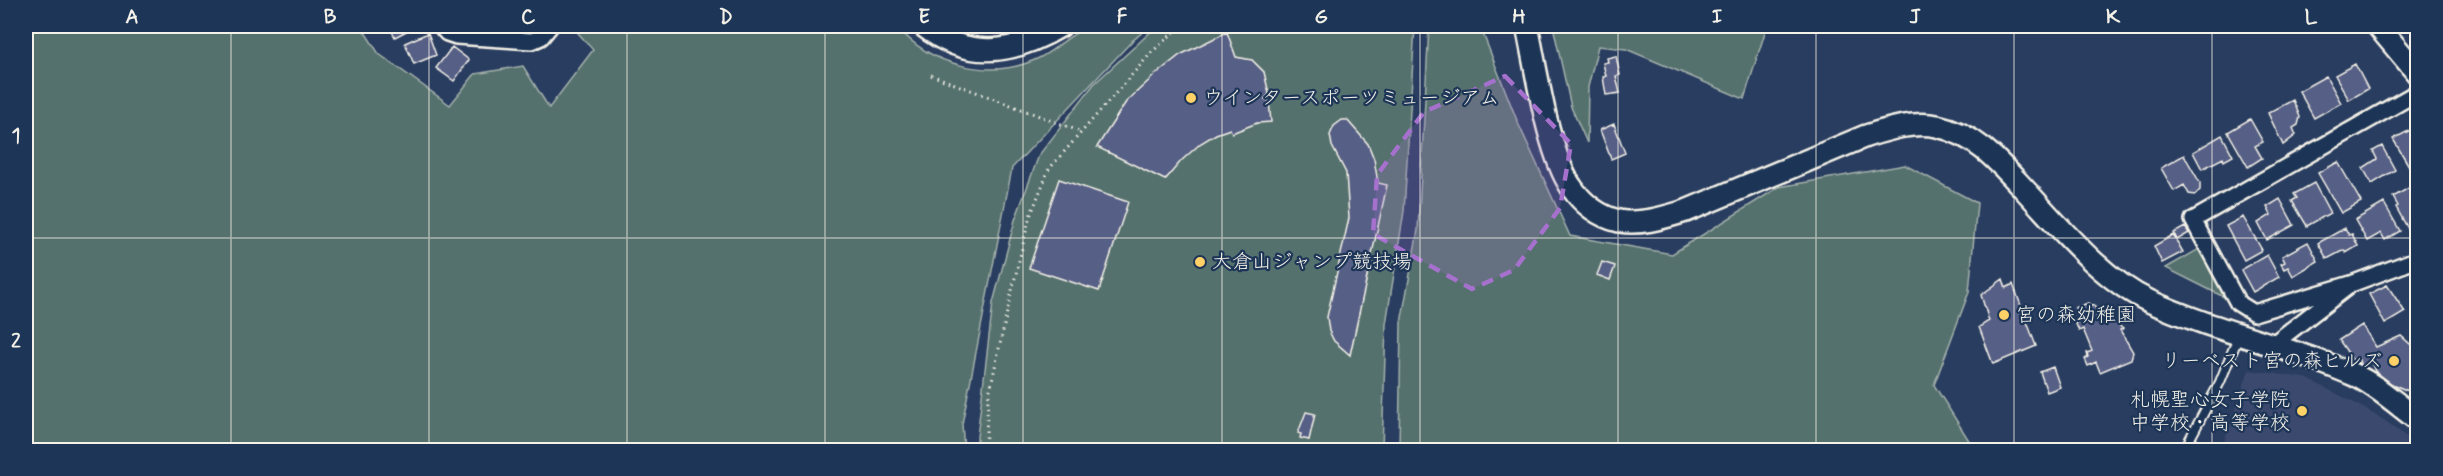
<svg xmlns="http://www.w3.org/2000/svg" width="2443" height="476" font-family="Mynerve,'Klee One',sans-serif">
<rect width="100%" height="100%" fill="#293d60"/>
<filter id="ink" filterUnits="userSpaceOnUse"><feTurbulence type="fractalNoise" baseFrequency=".0167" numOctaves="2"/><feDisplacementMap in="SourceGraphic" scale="12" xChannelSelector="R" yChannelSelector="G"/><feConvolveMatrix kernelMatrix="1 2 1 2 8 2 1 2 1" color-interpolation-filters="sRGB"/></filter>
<g filter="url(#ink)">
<path fill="#3b4a6e" d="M2249,370L2306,378L2351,401L2387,422L2417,445V450H2221Z"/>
<path fill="#54716e" stroke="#a4b1ab" stroke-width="1.5" d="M26,26H361L379,54L450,105L475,74L523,66L549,108L593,50L572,26H897C929,66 992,81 1039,58C1056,50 1073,31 1090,26C1101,22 1136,25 1150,26L1132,41L1012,168L962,424L964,450H26Z
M1157,26H1415L1404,211L1386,324L1382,450H977V437L993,303L1015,220L1039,155L1094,84Z
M1429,26H1480L1518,123L1570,236L1672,254L1779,187L1905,165L1977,203L1969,292L1934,385L1975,450H1399L1401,323L1418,230Z
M1553,26H1767L1744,99L1626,49L1598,46L1588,87L1587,143L1571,107Z
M2201,248L2224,297L2166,268Z"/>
<path fill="#575e85" stroke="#f4f1e8" stroke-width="1.5" d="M389,26H416L395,37Z
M1227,32L1236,57L1252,60L1264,72L1269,94L1265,99L1269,101L1271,122L1257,123L1232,133L1230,129L1216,134L1201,143L1181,161L1165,180L1097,147L1126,102L1156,74L1180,55Z
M428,33L436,55L414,64L405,43Z
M452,47L469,60L454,81L436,68Z
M1616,56L1620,75L1616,76L1620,93L1606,95L1603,77L1606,76L1603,63L1608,62L1607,58Z
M2355,64L2368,89L2349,100L2335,75Z
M2326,76L2341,103L2314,118L2299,91Z
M2293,100L2300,117L2298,125L2293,128L2296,135L2283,145L2268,113Z
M2250,119L2263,142L2255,146L2262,158L2248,167L2228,132Z
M1342,120H1347L1368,144L1374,159L1378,183L1387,185L1350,355L1334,341L1329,331L1327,317L1349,218L1346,173L1332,146L1330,135L1334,126Z
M1614,124L1625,153L1611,159L1600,130Z
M2418,126V175L2415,176L2393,139Z
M2222,135L2233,156L2224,161L2223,158L2202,169L2193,152Z
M2382,146L2395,170L2372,184L2363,168L2377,159L2373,151Z
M2184,155L2200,183V190L2195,195L2189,194L2184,185L2174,191L2161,168Z
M2338,162L2361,202L2341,213L2318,173Z
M1059,179L1128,202L1099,291L1029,268Z
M2314,183L2330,213L2307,226L2292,201L2297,198L2294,194Z
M2414,185L2418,191V233L2412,236L2396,207L2398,206L2393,197Z
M2280,199L2294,225L2267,240L2258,223L2271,215L2267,207Z
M2384,203L2400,231L2385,240L2381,233L2367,241L2355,220Z
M2243,217L2262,250L2244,260L2226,226Z
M2185,227L2189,233L2177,240L2174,233Z
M2345,228L2349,235L2352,234L2358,246L2346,253L2344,250L2327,259L2318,243Z
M2173,235L2183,252L2162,263L2154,246Z
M2308,242L2318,261L2293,276L2288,267L2284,269L2281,264L2285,262L2282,256Z
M2267,255L2279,277L2253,292L2241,270Z
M1602,262L1615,266L1610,280L1597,275Z
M2003,279L2006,288L2013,284L2036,346L1993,364L1979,327L1989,321L1981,295Z
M2387,285L2405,312L2385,324L2369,294Z
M2088,303L2090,307L2094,305L2097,312L2102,311L2107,321L2111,319L2123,329L2120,330L2133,352L2131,359L2100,372L2096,362L2088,366L2085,359L2088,357L2087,353L2092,351L2083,329L2079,331L2075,322L2080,320L2075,308Z
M2362,325L2376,347L2401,336L2418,351V395L2392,384L2375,371L2370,360L2362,367L2358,358L2354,362L2339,340Z
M2053,367L2060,387L2047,392L2040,372Z
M1306,412L1315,414L1309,440L1300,438L1301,434L1298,433Z"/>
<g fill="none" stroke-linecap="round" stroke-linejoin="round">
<defs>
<path id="lane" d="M2184,450L2220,382L2239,335"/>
<path id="street" d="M441,26L447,33L456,36L532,41L541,37L550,26
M2351,284L2254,313L2238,303L2193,220L2418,92
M2272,345L2351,284L2418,259"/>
<path id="secondary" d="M924,26C969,62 1015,53 1060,26
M1527,26C1536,67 1548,155 1572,188C1583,204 1600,217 1619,221C1642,225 1665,217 1686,211L1866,136C1889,129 1914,121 1937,126C1975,134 1999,162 2024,189C2060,227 2100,278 2149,301C2215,331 2288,346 2354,375C2375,384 2399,406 2418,420
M2378,26L2418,74"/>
</defs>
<use href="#lane" stroke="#f4f1e8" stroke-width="12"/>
<use href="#street" stroke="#f4f1e8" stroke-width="20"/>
<use href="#secondary" stroke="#f4f1e8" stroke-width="26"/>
<path stroke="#f4f1e8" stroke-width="3" stroke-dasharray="1.5 4.5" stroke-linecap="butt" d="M931,75L1082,132
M913,450L916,447H929L936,450
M985,450L988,399L1009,303L1029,219L1049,169L1152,52L1181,26"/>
<use href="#lane" stroke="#1d3557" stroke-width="8"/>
<use href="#street" stroke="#1d3557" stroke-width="15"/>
<use href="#secondary" stroke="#1d3557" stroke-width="21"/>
</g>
</g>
<path fill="#a571cd" fill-opacity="0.2" stroke="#a571cd" stroke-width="4.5" stroke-dasharray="12 8" stroke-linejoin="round" d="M1505,76L1571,144L1560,208L1514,270L1472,289L1373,234L1377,175L1424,112Z"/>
<path fill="none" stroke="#f4f1e8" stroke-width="1.5" stroke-opacity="0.55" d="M231,26V450M429,26V450M627,26V450M825,26V450M1023,26V450M1222,26V450M1420,26V450M1618,26V450M1816,26V450M2014,26V450M2212,26V450M26,238H2418"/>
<g fill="#ffd166" stroke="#1d3557" stroke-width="2">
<circle cx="1191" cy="98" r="6"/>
<circle cx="1200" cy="262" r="6"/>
<circle cx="2004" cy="315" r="6"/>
<circle cx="2394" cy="361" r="6"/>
<circle cx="2302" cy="411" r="6"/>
</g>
<g text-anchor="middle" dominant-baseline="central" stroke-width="4.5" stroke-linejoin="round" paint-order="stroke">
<g font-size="20" fill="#f4f1e8" stroke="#1d3557" text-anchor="start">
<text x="1203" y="98">ウインタースポーツミュージアム</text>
<text x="1212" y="262">大倉山ジャンプ競技場</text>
<text x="2016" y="315">宮の森幼稚園</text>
<text x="2382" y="361" text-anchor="end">リーベスト宮の森ヒルズ</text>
<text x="2290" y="400" text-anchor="end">札幌聖心女子学院<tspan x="2290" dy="23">中学校・高等学校</tspan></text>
</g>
</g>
<rect width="2443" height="476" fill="none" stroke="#1d3557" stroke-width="66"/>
<rect x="33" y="33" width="2377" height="410" fill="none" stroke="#f4f1e8" stroke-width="2"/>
<g font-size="20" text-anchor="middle" font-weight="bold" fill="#f4f1e8">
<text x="132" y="23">A</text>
<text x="330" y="23">B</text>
<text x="528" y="23">C</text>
<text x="726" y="23">D</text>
<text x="924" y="23">E</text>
<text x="1122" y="23">F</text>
<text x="1321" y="23">G</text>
<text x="1519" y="23">H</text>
<text x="1717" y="23">I</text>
<text x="1915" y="23">J</text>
<text x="2113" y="23">K</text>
<text x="2311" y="23">L</text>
<text x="16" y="142">1</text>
<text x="16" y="347">2</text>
</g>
</svg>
